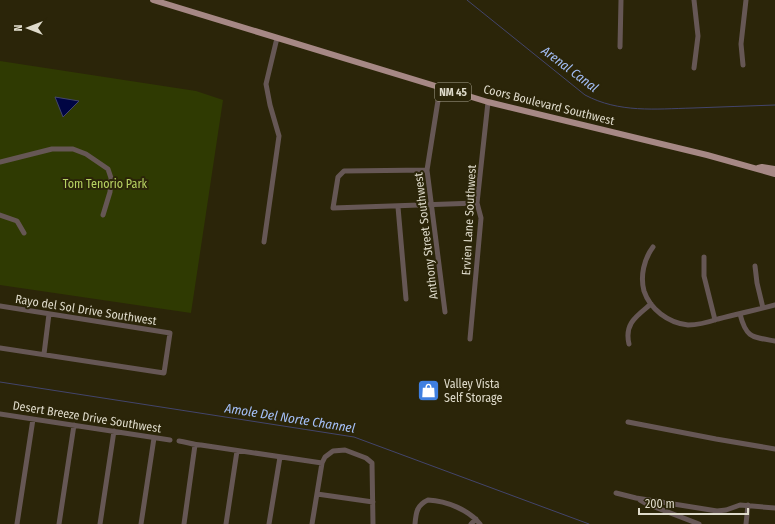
<svg xmlns="http://www.w3.org/2000/svg" width="775" height="524" font-family="'Fira Sans Condensed',sans-serif">
<rect width="100%" height="100%" fill="#2b2509"/>
<path fill="#2f3a02" d="M0,61L196,91L223,100L191,313L0,285Z"/>
<path fill="#000543" stroke="#43456c" d="M55,97L79,101L63,117Z"/>
<g fill="none" stroke-linecap="round" stroke-linejoin="round">
<path stroke="#43456c" stroke-width="1" d="M467,0L585,95C619,113 655,109 693,108C720,107 748,106 775,105
M0,382L354,437L589,524"/>
<path stroke="#665755" stroke-width="5" d="M694,0L698,36L694,68
M620,47L621,0
M743,65L741,44L746,0
M440,88L427,170L445,312
M0,162L52,149H73L86,154L108,169L111,178L110,192L103,215
M427,170L344,171L338,177L333,208L477,203
M398,207L406,299
M0,215L17,221L24,233
M264,242L279,136L270,105L266,84L277,38
M653,247C644,259 640,276 644,291C650,309 668,323 688,325C698,325 709,322 718,319C737,314 756,310 775,305
M704,257V276L715,320
M755,266L757,283L763,308
M0,306L170,333L164,373L0,348
M740,314C746,338 752,337 775,341
M470,339L481,218L477,203L488,102
M629,344C624,323 637,316 651,304
M44,354L49,314
M0,414L170,440
M628,422L716,439L775,449
M179,441C187,442 194,445 201,445L322,463
M616,493L636,498L717,511L726,510L740,505L775,508
M317,494L373,502
M640,500L647,504L699,524
M17,524L33,419
M59,524L74,425
M100,524L114,431
M141,524L154,438
M184,524L195,445
M226,524L237,451
M269,524L280,457
M312,524L322,463L325,457L333,451L345,450L366,458L372,463L373,524
M415,524C416,512 417,505 428,500C447,501 469,510 480,524
M471,524L476,519
M746,524L748,505"/>
<path stroke="#a68885" stroke-width="6" d="M153,0L488,102L707,155L775,174
M758,168L762,167L775,169"/>
</g>
<defs>
<symbol id="shop-square" viewBox="-11 -11 22 22"><rect x="-9" y="-9" width="18" height="18" rx="4" fill="#3f7fe0" stroke="#2b2509"/><path d="M-5-2.5h2.3a2.7 3.5 0 0 1 5.4 0H5L5.5 6h-11ZM-1.5-2.5h3a1.5 2.3 0 0 0-3 0Z" fill="#fff"/></symbol>
</defs>
<g fill-rule="evenodd">
<use href="#shop-square" x="416" y="378" width="25" height="25"/>
</g>
<g text-anchor="middle" dominant-baseline="central" stroke-width="4" stroke-linejoin="round" paint-order="stroke">
<rect fill="#2b2509" stroke="#a9a491" stroke-width="1" x="435" y="83" width="36" height="18" rx="3"/>
<g font-size="11" font-weight="bold" fill="#dfdbcb">
<text x="453" y="92">NM 45</text>
</g>
<g font-size="12" fill="#dfdbcb" stroke="#2b2509">
<text transform="translate(549 105) rotate(14)">Coors Boulevard Southwest</text>
<text transform="translate(469 220) rotate(-87)">Ervien Lane Southwest</text>
<text transform="translate(426 236) rotate(-97)">Anthony Street Southwest</text>
<text transform="translate(86 310) rotate(9)">Rayo del Sol Drive Southwest</text>
<text transform="translate(87 417) rotate(9)">Desert Breeze Drive Southwest</text>
</g>
<g font-size="12" fill="#b7d262" stroke="#2b2509">
<text x="105" y="184">Tom Tenorio Park</text>
</g>
<g font-size="12" fill="#dfdbcb" stroke="#2b2509" text-anchor="start">
<text x="444" y="384">Valley Vista<tspan x="444" dy="14">Self Storage</tspan></text>
</g>
<g font-size="13" font-style="italic" fill="#a5c0f9" stroke="#2b2509">
<text transform="translate(570 69) rotate(37)">Arenal Canal</text>
<text transform="translate(290 418) rotate(9)">Amole Del Norte Channel</text>
</g>
</g>
<g transform="translate(28 28) rotate(270)" stroke="#2b2509" stroke-width="3" paint-order="stroke">
<path d="M0-3L7 15L0 10L-7 15Z" fill="#dfdbcb"/>
<text y="-6" font-size="11" font-weight="bold" text-anchor="middle" fill="#dfdbcb">N</text>
</g>
<path d="M639 508v6h109v-6" fill="none" stroke="#dfdbcb" stroke-width="2"/>
<text x="645" y="508" font-size="12" fill="#dfdbcb" stroke="#2b2509" stroke-width="3" paint-order="stroke">200 m</text>
</svg>
